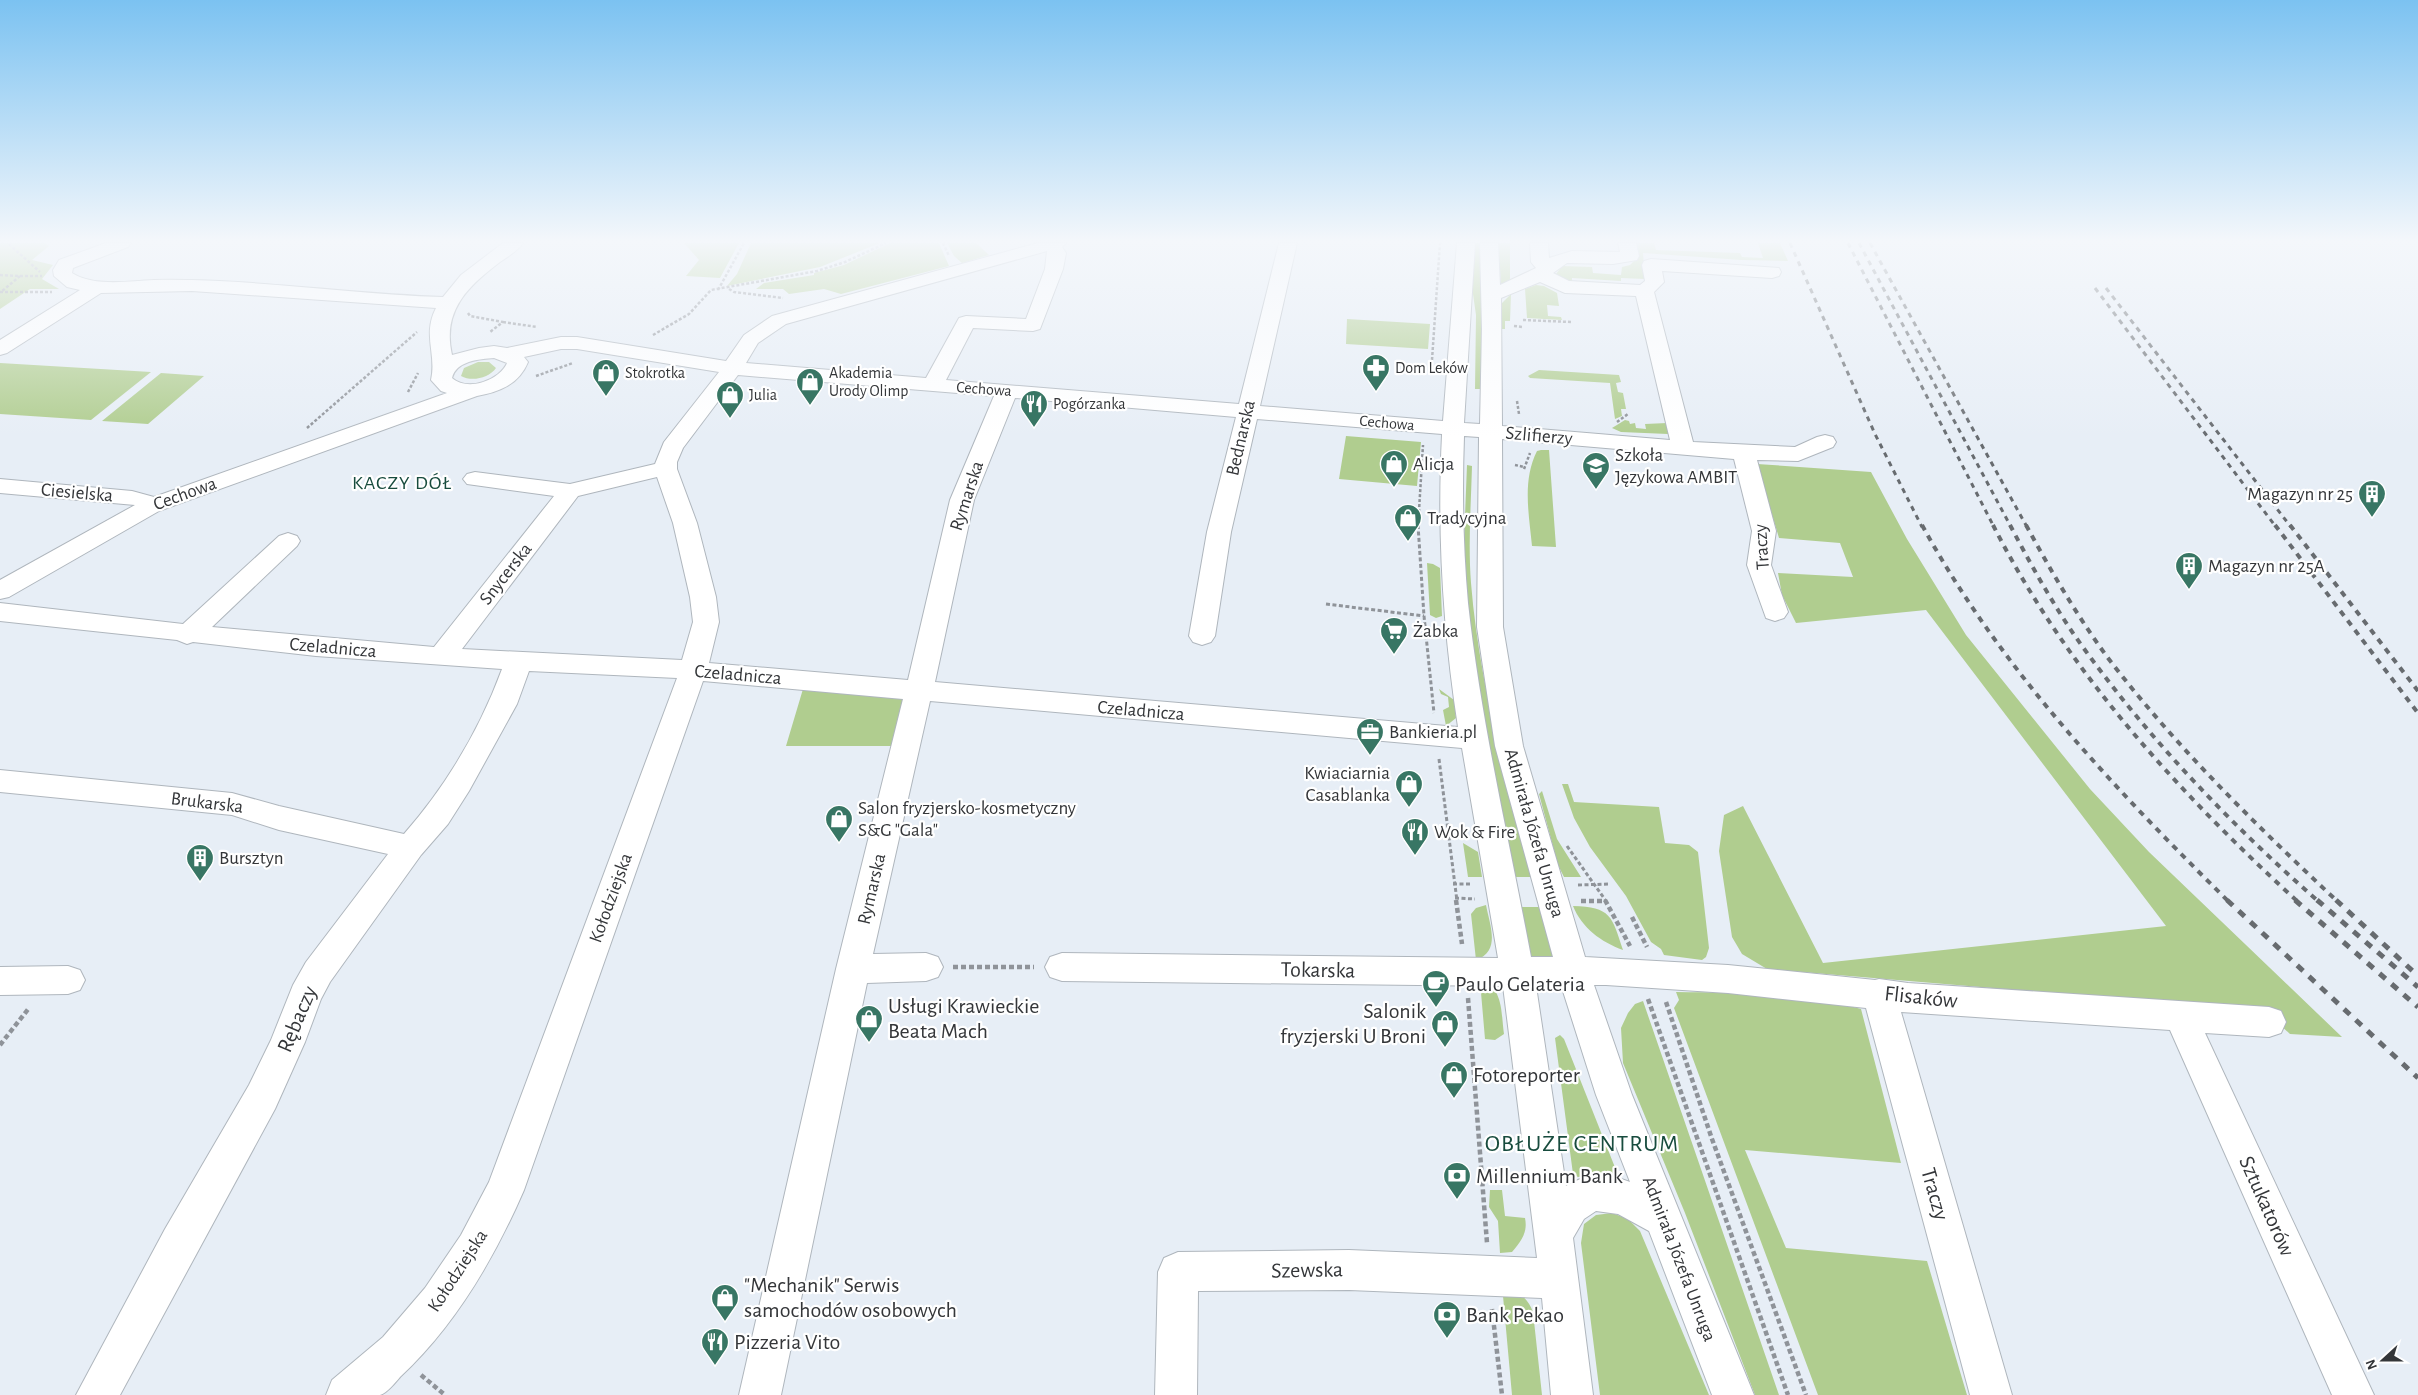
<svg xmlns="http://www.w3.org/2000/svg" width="2418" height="1395" font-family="'Alegreya Sans',sans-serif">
<rect width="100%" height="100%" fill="#e7eef6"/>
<path fill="#b0cd8f" d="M0,243H45L49,246L32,260L53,265L42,279L59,289H30L0,309Z
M684,243H739L720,278L686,276L699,260Z
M751,243H880L820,267L727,286L737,274Z
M890,243H939L949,266L841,294L824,289L789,294L783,289H756L764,283L814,275V273L844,265Z
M947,243H976L989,255L962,263L954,256Z
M1474,243H1481L1483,389H1475L1476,315L1472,287Z
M1498,243H1510V284L1501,283Z
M1634,243H1654L1656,250L1740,253L1742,257L1763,258L1758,243H1780L1788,261L1742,260L1643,253L1645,279L1621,278V281L1572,278V283L1559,280L1556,274L1562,266L1592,267L1593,273L1621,275L1622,267L1630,265L1636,259Z
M1536,285L1544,286L1557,293L1559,306L1547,305L1548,316L1561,317L1562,320L1527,318L1525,289Z
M1511,294L1510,321H1505V329H1502L1501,304Z
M1347,319L1430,324L1428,349L1346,344Z
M478,362H489L496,368C489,378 472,382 461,376L464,368Z
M0,363L151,372L91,420L0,414Z
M1539,370L1619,375L1621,382L1616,383L1618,392L1623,393L1626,409H1621L1622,416L1615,419L1610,383L1530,378L1528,376Z
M161,373L204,376L148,424L102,421Z
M1625,420L1629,421L1630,424L1635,423L1636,428L1646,429L1645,424L1667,423L1669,432L1668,434L1621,432L1612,428Z
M1346,436L1421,442L1417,486L1339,479Z
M1541,450H1549L1556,547L1532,546C1529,514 1522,481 1537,451Z
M1757,464L1871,472L1907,539L1966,635L2090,789L2149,852L2342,1037L2290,1034L2265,1011L1767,969L1742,954L1732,937L1719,851L1724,815L1743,806L1823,963L2166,926L1926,610L1796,623L1782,595L1778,573L1853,577L1840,543L1779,538Z
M1467,465L1472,466C1471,504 1468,544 1471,583C1479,683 1507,780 1531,877H1513L1486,744L1467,604L1464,542Z
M1427,563L1433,564L1440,568L1442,616L1436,618L1430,615Z
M803,689L905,698L893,746H786Z
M1439,689L1454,700L1456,718L1446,726L1443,710L1449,707L1448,697L1441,694Z
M1562,784H1568L1574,802L1659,807L1665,843L1689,845L1698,852L1709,948L1706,957L1702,960L1664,955L1661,949L1651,942L1626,896L1590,847L1574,818Z
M1542,791L1557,839L1581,877H1564L1558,865L1539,794Z
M1463,843L1478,852L1482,877H1468Z
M1486,905C1490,926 1501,951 1476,960L1471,914L1476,908Z
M1573,906C1611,907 1612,916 1623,950C1601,942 1582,928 1573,906Z
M1517,907H1540L1554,953V964L1525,959Z
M1480,981C1504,986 1501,1015 1504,1034L1495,1040L1485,1039Z
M1676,992C1737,993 1802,992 1861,1009L1901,1163L1745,1150L1786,1248L1927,1261L1967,1395H1818L1674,1008L1679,1000Z
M1643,1001L1779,1395H1755L1685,1213L1623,1063L1621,1028L1628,1013L1635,1004Z
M1560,1035L1564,1039L1618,1175L1610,1177L1597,1174L1578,1177L1573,1174L1555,1038Z
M1490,1190H1502L1505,1216L1525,1218C1528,1233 1521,1241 1512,1252L1500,1253L1498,1221L1489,1207Z
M1612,1213L1628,1219L1640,1231L1709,1395H1600L1581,1243L1584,1224L1596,1215Z
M1502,1285C1517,1291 1527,1296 1533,1312L1542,1395H1512Z"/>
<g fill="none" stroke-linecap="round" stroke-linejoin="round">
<defs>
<path id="minor" d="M106,243H131L128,247L73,268L72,273C94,287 129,281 154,280C250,278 346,294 443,297L461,275L503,243H523C518,251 507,257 500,262C467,287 442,311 452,355L479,348L494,346L507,348L561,337H577L726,361L744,335L772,316L1038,243H1066L1062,247L1066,253L1063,269L1040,329L1033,331L973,328L946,380L1239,404L1279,243H1297L1260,406L1443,421L1457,243H1475L1464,423L1480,424L1482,329L1480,243H1498L1500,285L1536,268L1531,262L1530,243H1548L1549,258L1572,251L1620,252L1618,243H1636L1639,256L1637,260L1613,264L1567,263L1553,273L1569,281L1640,285L1645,281L1642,265L1644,261L1651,259L1779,268L1781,272L1779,276L1772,278L1662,271L1664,282L1654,292L1693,442L1795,447L1817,437L1825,435L1833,437L1836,442L1833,447L1798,461L1757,460L1776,531L1771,565L1788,612L1784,618L1775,621L1766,618L1747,565L1752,531L1734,459L1502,439L1503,627L1523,746L1585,957L1728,965L1875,980L1879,979L1908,983L2269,1007L2281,1011L2286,1022L2281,1033L2269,1037L2205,1033L2374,1395H2332L2170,1030L1901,1012L2012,1395H1970L1866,1008L1728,993L1606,985H1594L1632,1095L1754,1395H1712L1649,1231L1618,1214L1596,1211L1584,1219L1573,1238L1593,1395H1551L1542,1298L1349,1290L1198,1291L1197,1395H1155L1158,1272L1164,1258L1178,1252L1349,1250L1537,1258L1503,986L1062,981L1050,977L1045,967L1050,957L1062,953L1498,958L1462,748L930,701L873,954L926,953L938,957L943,967L938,977L926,981L867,983L781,1395H739L836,969L903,699L703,681L524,1190C494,1259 455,1326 400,1377C395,1383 387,1393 380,1395C370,1395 338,1395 326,1395L332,1380L383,1337L425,1288L461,1235L489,1182L677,678L529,671L517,704L469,791L448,824L421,855L330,982L321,999L305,1042L275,1109L120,1395H76L165,1229L249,1085L271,1040L293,985L306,962L388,854L279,830L232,815L0,792V770L232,793L279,806L404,834C446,786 480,729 502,669L316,656L193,642L187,644L177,640L0,621V603L183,624L279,536L288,533L297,536L300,541L297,546L212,627L434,647L554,496L467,484L463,479L467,474L475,472L570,484L655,464L664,442L719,372L577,349H561L524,357L528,362C519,384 500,392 477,396L159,511L9,597L0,599V580L135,505L0,493V479L132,491L154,497L447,393L441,391L431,380C437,354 422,335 436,308L192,291L101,293L7,353L0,355V340L80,290L67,287L54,276L53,270L59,260ZM1047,251L1045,269L1026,319L966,316L959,318L926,378L746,363L758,343L786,324ZM1540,282L1565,293L1636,296L1670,440L1502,426L1501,298ZM494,358L507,363C500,380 468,392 452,378C456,361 479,359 494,358ZM738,375L994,396L950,500L908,680L709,663L719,622L716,597L697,523L677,469V462L683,448ZM1015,398L1236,417L1207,532L1189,636L1193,642L1202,645L1211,642L1215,636L1231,532L1257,419L1442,434C1437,533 1443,630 1458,727L935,682L974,500ZM1464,436L1479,437L1477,627L1495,746L1553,957H1531C1509,839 1481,722 1468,603C1463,547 1462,492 1464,436ZM657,477L673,523L690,597L693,622L682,660L462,649L578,496ZM1561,985L1596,1095L1630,1182C1607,1173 1587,1173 1566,1186L1536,986Z
M68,966L80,970L85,980L80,990L68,994L0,995V967Z"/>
</defs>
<use href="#minor" stroke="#afb6bd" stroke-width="2"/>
<path stroke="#8f9399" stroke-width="2.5" stroke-dasharray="3 2" stroke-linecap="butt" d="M943,243L949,256
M9,244L40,272
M0,275L20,276L1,292
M20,276H42
M729,289L734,292L783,298
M718,290L744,243
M0,292H52
M468,313L470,316L503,322L490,332
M1523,320L1571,322
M503,322L537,327
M1514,326L1523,327
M653,335L689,314L711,290L817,271L845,262L886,243
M1432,360L1440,243
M536,376L573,363
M408,392L418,373
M1517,401L1519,414
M1617,422L1628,414
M307,428L417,332
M1515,465L1524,467
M1524,469L1530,453
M1418,527L1423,445"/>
<path stroke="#8f9399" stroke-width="3" stroke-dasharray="4 2.5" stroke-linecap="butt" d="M1418,525L1424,616L1434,713
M1326,604L1424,616
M1439,759L1457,901
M1567,846L1606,901
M1453,884H1471
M1578,885L1610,884
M1455,898L1475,899"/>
<path stroke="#8f9399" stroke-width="4.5" stroke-dasharray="5 3" stroke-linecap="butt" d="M1456,900L1462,944
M1605,900L1630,946
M1581,901H1605
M1632,917L1647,947
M953,967H1034
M1468,998L1487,1243
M1648,999L1788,1395
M1666,1002L1712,1139L1806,1395
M0,1045L29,1008
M1492,1309L1502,1395
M421,1375L445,1395"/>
<use href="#minor" fill="#fff" fill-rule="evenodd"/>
<path stroke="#676b6f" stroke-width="3" stroke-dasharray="5 5" stroke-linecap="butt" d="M1790,243L1875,434L1922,527
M1848,243L1994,527
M1859,243L2011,527
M1870,243L2027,527
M2095,288L2276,527
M2106,288L2291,527"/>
<path stroke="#676b6f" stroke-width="4" stroke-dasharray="6 6" stroke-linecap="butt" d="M1922,525C2000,668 2113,787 2228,901
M1993,525C2067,671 2177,791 2297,901
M2010,525C2030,563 2051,601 2075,636C2144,734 2228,822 2318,901
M2026,525C2051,571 2077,616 2108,658C2176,747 2256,825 2337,901
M2275,525L2418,713
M2290,525L2418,691"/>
<path stroke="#676b6f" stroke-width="5" stroke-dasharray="8 8" stroke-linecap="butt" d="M2227,900L2418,1078
M2295,900L2418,1007
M2317,900L2418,987
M2336,900L2418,976"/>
</g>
<linearGradient id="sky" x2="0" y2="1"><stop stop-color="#7bc2f1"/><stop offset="0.55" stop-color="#f4f7fb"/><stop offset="1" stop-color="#f4f7fb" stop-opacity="0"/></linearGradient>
<rect width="2418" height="438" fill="url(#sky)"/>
<defs>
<symbol id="pharmacy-pin" viewBox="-11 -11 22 30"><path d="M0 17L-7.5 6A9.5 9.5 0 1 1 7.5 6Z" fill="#387664" stroke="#fff"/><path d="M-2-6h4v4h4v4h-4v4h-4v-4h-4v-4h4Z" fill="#fff"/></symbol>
<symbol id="shop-pin" viewBox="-11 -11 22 30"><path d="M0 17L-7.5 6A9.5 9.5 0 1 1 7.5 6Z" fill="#387664" stroke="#fff"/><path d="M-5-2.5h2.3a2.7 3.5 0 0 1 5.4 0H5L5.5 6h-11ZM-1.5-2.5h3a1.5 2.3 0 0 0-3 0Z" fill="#fff"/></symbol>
<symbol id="restaurant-pin" viewBox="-11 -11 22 30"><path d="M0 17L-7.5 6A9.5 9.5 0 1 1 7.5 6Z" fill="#387664" stroke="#fff"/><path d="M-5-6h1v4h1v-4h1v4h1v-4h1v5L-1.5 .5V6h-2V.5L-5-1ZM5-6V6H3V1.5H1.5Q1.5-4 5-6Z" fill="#fff"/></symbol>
<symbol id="school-pin" viewBox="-11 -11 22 30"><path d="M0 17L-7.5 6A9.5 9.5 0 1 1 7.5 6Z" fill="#387664" stroke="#fff"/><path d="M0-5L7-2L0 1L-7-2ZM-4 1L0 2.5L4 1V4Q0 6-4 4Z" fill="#fff"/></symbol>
<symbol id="building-pin" viewBox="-11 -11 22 30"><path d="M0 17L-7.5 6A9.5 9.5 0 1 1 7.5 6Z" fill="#387664" stroke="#fff"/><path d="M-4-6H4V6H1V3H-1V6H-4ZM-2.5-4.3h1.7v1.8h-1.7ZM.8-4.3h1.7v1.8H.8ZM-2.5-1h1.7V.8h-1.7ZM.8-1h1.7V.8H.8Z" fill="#fff"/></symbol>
<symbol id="supermarket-pin" viewBox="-11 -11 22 30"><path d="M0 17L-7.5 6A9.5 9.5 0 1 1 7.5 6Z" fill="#387664" stroke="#fff"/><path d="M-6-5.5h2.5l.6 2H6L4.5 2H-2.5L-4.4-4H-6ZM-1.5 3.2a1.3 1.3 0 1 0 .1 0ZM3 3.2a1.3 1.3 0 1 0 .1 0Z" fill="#fff"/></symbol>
<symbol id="office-pin" viewBox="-11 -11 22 30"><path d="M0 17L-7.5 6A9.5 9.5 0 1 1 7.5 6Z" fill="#387664" stroke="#fff"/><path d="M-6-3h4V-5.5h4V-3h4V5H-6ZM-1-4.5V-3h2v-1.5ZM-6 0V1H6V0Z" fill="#fff"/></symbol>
<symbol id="cafe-pin" viewBox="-11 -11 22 30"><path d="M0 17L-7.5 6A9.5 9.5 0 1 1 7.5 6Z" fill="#387664" stroke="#fff"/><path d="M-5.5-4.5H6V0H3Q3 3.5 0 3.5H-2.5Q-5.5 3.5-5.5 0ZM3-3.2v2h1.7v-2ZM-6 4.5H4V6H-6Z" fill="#fff"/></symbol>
<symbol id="bank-pin" viewBox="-11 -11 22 30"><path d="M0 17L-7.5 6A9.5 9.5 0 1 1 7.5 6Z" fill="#387664" stroke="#fff"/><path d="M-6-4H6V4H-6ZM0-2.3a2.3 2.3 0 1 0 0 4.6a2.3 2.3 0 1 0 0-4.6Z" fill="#fff"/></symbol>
</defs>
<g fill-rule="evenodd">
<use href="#pharmacy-pin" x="1360" y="352" width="32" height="43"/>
<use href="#shop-pin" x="590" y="357" width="32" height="43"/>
<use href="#shop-pin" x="794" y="366" width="32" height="43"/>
<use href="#shop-pin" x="714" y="379" width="32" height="43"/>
<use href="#restaurant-pin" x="1018" y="388" width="32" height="43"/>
<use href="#shop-pin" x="1378" y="448" width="32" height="43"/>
<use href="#school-pin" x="1580" y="450" width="32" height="43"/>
<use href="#building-pin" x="2356" y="478" width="32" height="43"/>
<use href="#shop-pin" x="1392" y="502" width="32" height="43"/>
<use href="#building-pin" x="2173" y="550" width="32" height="43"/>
<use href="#supermarket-pin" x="1378" y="615" width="32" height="43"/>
<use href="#office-pin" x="1354" y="716" width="32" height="43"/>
<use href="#shop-pin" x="1393" y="768" width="32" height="43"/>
<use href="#shop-pin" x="823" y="803" width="32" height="43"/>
<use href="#restaurant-pin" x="1399" y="816" width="32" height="43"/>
<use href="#building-pin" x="184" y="842" width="32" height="43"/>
<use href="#cafe-pin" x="1420" y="968" width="32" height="43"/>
<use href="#shop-pin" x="853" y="1003" width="32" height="43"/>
<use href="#shop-pin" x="1429" y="1008" width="32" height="43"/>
<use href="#shop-pin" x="1438" y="1059" width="32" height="43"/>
<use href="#bank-pin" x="1441" y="1160" width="32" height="43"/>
<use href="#shop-pin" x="709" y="1282" width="32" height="43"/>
<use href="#bank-pin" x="1431" y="1299" width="32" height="43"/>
<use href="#restaurant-pin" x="699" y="1326" width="32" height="43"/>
</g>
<g text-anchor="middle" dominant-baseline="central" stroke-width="4.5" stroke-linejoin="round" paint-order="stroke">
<g font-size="16" fill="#343639" stroke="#fff" text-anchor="start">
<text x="1395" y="368">Dom Leków</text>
<text x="625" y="373">Stokrotka</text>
<text x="829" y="373">Akademia<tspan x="829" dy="18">Urody Olimp</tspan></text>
<text x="749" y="395">Julia</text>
<text x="1053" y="404">Pogórzanka</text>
</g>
<g font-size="16" fill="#343639" stroke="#fff">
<text transform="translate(984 389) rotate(4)">Cechowa</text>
<text transform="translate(1387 423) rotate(5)">Cechowa</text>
</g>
<g font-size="19" fill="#343639" stroke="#fff">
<text transform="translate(1539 436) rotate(5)">Szlifierzy</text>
<text transform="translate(1241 438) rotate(-77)">Bednarska</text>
<text transform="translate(77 493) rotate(5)">Ciesielska</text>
<text transform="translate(185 494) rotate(-20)">Cechowa</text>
<text transform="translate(967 496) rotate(-72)">Rymarska</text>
<text transform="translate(1762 547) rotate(-94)">Traczy</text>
<text transform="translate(506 574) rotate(-52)">Snycerska</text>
<text transform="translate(333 648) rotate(5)">Czeladnicza</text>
<text transform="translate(738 675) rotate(5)">Czeladnicza</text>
<text transform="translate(1141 711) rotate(5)">Czeladnicza</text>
<text transform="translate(207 803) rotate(7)">Brukarska</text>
<text transform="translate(1534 833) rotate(74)">Admirała Józefa Unruga</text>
<text transform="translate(872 889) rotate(-77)">Rymarska</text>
<text transform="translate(611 898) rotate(-70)">Kołodziejska</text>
<text transform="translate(1679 1259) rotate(69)">Admirała Józefa Unruga</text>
<text transform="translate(458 1271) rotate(-57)">Kołodziejska</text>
</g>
<g font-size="19" fill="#343639" stroke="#fff" text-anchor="start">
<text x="1615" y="455">Szkoła<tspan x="1615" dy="22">Językowa AMBIT</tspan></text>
<text x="1413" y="464">Alicja</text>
<text x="2353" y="494" text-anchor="end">Magazyn nr 25</text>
<text x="1427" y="518">Tradycyjna</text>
<text x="2208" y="566">Magazyn nr 25A</text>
<text x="1413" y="631">Żabka</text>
<text x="1389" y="732">Bankieria.pl</text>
<text x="1390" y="773" text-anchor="end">Kwiaciarnia<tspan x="1390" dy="22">Casablanka</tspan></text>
<text x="858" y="808">Salon fryzjersko-kosmetyczny<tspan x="858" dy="22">S&amp;G "Gala"</tspan></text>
<text x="1434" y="832">Wok &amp; Fire</text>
<text x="219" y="858">Bursztyn</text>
</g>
<g font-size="20" letter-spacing="1" fill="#184c3e" stroke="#fff">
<text x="402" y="483">KACZY DÓŁ</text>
</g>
<g font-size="22" fill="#343639" stroke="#fff">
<text transform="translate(1318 970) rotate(1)">Tokarska</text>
<text transform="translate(1921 997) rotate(6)">Flisaków</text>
<text transform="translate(297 1019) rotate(-67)">Rębaczy</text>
<text transform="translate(1935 1194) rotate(74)">Traczy</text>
<text transform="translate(2267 1206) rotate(66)">Sztukatorów</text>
<text transform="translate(1307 1270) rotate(-1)">Szewska</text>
</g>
<g font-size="22" fill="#343639" stroke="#fff" text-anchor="start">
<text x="1455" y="984">Paulo Gelateria</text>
<text x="888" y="1006">Usługi Krawieckie<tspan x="888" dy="25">Beata Mach</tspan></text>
<text x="1426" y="1011" text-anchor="end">Salonik<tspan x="1426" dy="25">fryzjerski U Broni</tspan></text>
<text x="1473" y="1075">Fotoreporter</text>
<text x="1476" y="1176">Millennium Bank</text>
<text x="744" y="1285">"Mechanik" Serwis<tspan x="744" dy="25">samochodów osobowych</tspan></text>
<text x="1466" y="1315">Bank Pekao</text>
<text x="734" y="1342">Pizzeria Vito</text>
</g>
<g font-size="24" letter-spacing="1" fill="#184c3e" stroke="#fff">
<text x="1582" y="1144">OBŁUŻE CENTRUM</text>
</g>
</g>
<g transform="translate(2383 1360) rotate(249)" stroke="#ffffff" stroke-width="4" paint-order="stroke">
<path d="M0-4L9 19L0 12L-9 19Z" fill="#343639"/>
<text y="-8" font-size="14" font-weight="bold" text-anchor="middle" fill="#343639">N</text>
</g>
</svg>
